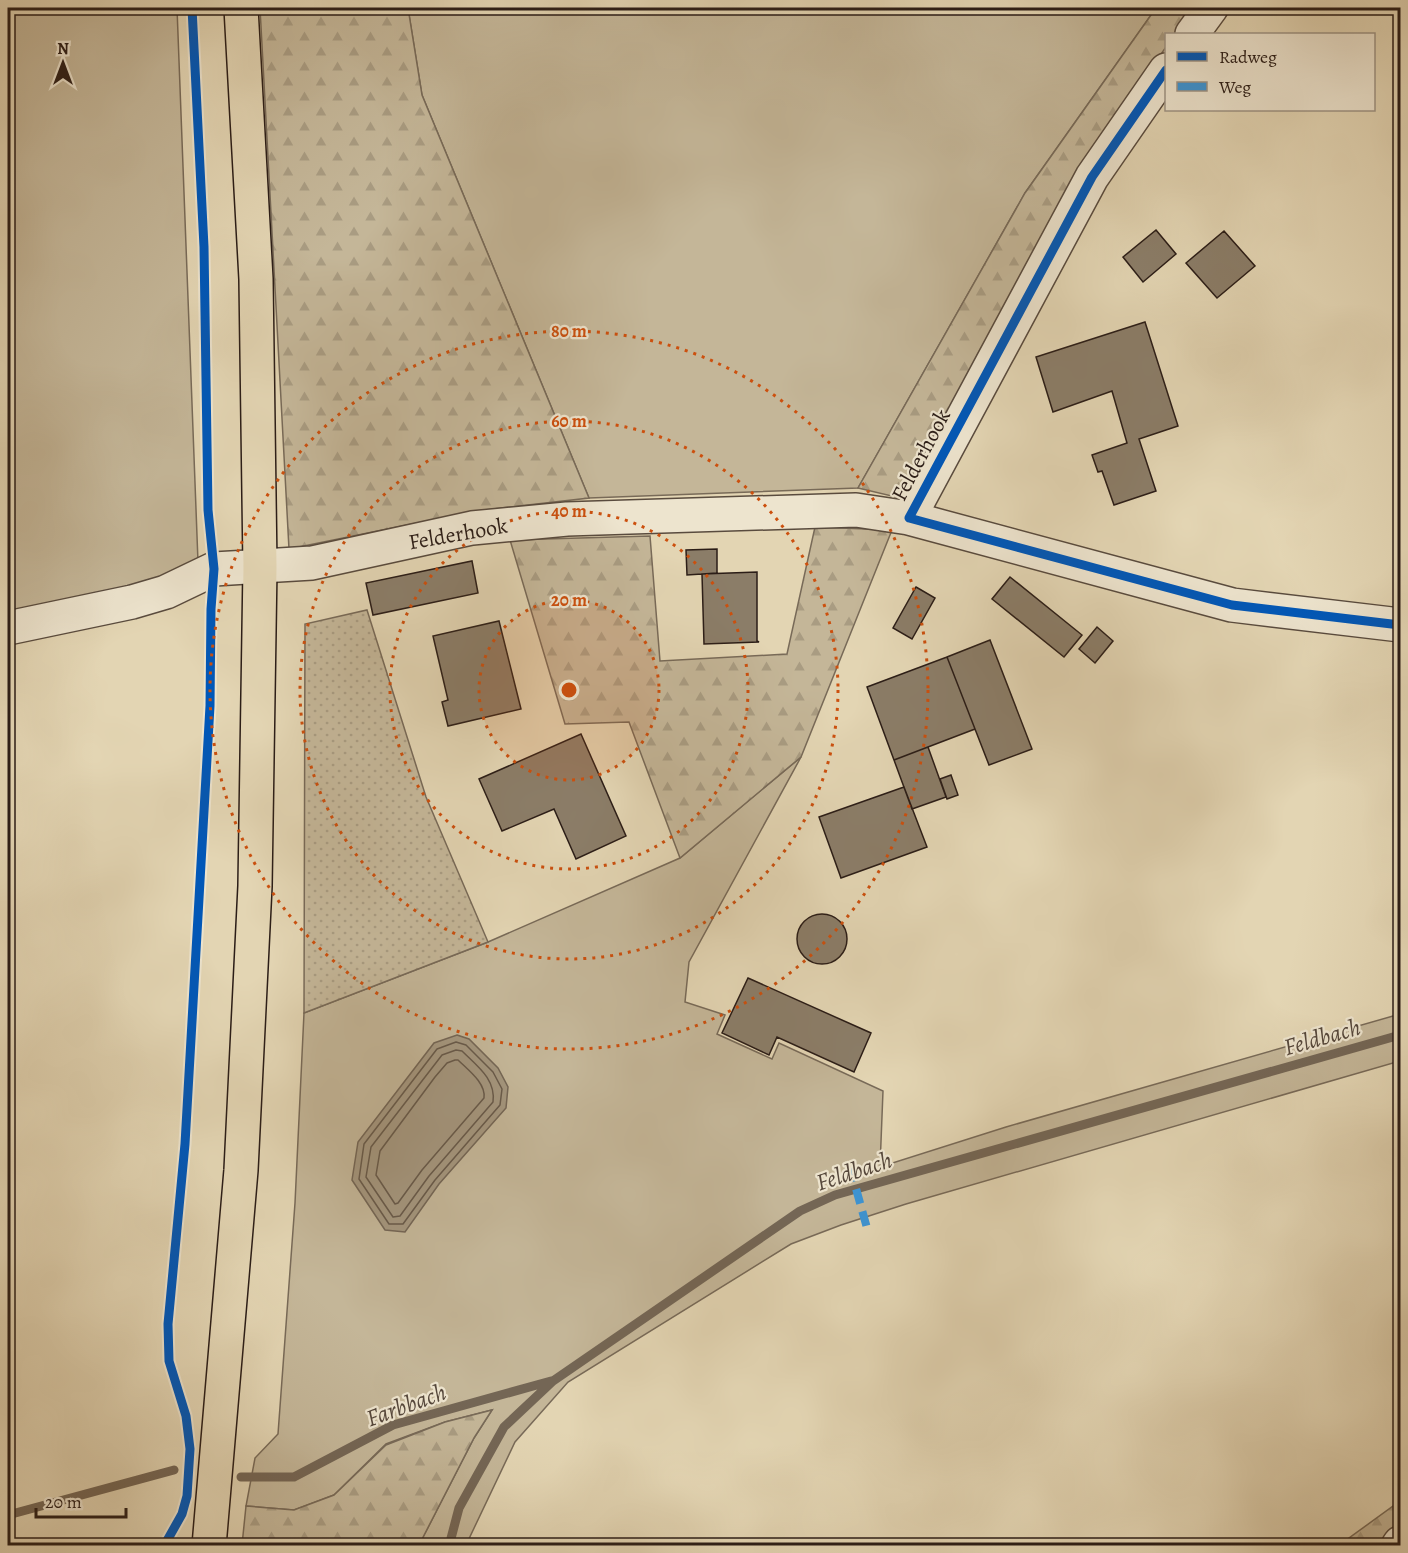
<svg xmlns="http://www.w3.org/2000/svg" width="1408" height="1553" font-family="Alegreya,serif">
<defs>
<pattern id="forest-firs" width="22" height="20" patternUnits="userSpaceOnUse" patternTransform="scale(1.5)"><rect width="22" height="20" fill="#c4b698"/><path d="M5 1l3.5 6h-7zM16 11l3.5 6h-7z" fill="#a99c82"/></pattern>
<pattern id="garden-dots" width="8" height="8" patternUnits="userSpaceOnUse" patternTransform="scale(1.5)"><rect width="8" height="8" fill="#c4b698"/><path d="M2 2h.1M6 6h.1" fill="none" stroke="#a99c82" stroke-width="1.8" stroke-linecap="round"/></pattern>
</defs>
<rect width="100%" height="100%" fill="#e3d5b3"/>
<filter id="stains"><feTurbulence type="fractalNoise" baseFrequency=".00333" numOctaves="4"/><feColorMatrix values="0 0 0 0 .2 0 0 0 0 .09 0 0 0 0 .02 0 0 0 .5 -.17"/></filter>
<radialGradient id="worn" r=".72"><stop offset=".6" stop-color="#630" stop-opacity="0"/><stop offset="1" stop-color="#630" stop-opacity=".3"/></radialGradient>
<path fill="#c4b698" stroke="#786a58" stroke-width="1.5" d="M8,8H177L198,562L164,579L8,612Z
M408,8H1156L1025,193L858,488L589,498L422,95Z
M801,757L689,962L685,1002L725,1015L717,1034L772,1059L779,1043L883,1091L880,1167L1006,1127L1400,1014V1061L906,1204L841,1225L791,1244L568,1382L515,1442L466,1545H419L474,1438L492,1410L445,1422L386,1444L334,1495L294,1510L246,1506L255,1458L278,1434L295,1203L304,1013L488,942L680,858Z"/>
<path fill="url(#forest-firs)" stroke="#786a58" stroke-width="1.5" d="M260,8H408L422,95L589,498L476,511L289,549Z
M1156,8H1194L1175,34H1166V47L1083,167L900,498L858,488L1025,193Z
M815,527L892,530L801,757L680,858L629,722L565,724L510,540L650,536L660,661L787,654Z
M492,1410L474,1438L419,1545H242L246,1506L294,1510L334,1495L386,1445L445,1422Z
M1400,1501V1528L1377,1545L1338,1546Z"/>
<path fill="url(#garden-dots)" stroke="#786a58" stroke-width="1.5" d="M367,610L426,797L488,942L304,1013L305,624Z"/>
<path fill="#a4967e" stroke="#746655" stroke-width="1.5" d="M457,1035L469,1039L498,1068L508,1087L506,1108L439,1184L405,1232L385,1230L352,1180L358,1142L434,1043Z"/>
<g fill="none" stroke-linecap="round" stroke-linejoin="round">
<path stroke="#685a4a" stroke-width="1.5" d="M456,1042L466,1045L493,1072L502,1089L500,1105L435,1180L403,1224H389L359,1179L364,1144L437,1049Z
M456,1050L462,1051C477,1066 496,1079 493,1102L429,1176L400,1216L393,1217L366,1177L371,1147L442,1055Z
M455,1060H458C468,1070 486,1083 484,1098L422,1170L398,1203L395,1204L376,1175L380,1151L435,1077L447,1063Z"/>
<path stroke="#746655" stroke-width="9" d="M241,1477H294L393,1425L551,1381
M8,1515L174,1470
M449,1546L459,1508L504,1427L553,1381L800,1211L835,1195L1400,1035"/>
</g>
<path fill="#8b7d68" stroke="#2b1d17" stroke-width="1.5" d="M1156,230L1176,254L1143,282L1123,257Z
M1224,231L1255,266L1217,298L1186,263Z
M1145,322L1178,426L1139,439L1156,491L1114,505L1102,471L1098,472L1092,455L1127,443L1112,391L1053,412L1036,357Z
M717,549V573L687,575L686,550Z
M472,561L478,593L373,615L366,583Z
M757,572V641L759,642L704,644L702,574Z
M1010,577L1082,635L1064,657L992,599Z
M916,587L935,598L912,639L893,628Z
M499,621L521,709L448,726L442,702L448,700L433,636Z
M1097,627L1113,641L1095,663L1079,649Z
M990,640L1032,749L989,765L947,657Z
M947,657L975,729L894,760L867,687Z
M581,734L626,836L576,859L554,809L502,831L479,779Z
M928,747L946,797L912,809L894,760Z
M951,775L958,795L947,799L940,779Z
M904,787L927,847L841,878L819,817Z
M797 939a25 25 0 1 1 50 0a25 25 0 1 1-50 0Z
M748,978L871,1033L854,1072L777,1037L769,1055L722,1033Z"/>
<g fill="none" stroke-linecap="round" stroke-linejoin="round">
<defs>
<path id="minor" d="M1192,34L1211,8
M1166,70L1092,177L909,518L1232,605L1400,625
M8,628L132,602L166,592L214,569L312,563L472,528L567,519L856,510L909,518
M1398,1546L1400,1543"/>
<path id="major" d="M209,1546L241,1170L255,886L260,567L256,279L241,8"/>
</defs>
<use href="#minor" stroke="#594b3e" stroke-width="36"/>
<use href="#major" stroke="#2b1d17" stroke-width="36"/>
<use href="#minor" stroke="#ede4ce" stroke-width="33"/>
<use href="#major" stroke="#e3d5b3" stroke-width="33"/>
<path stroke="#3c94d4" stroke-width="8" stroke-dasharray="15 8" stroke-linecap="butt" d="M850,1167L867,1228"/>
<defs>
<path id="cycleway" d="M1166,70L1092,177L909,518L1232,605L1400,625
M164,1546L182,1514L187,1496L190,1449L186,1416L169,1361L168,1324L185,1144L210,706L211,609L214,569L208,510L204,247L192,8"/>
</defs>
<use href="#cycleway" stroke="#ede4ce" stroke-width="13"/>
<use href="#cycleway" stroke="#0057b8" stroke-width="9"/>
</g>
<circle cx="569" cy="690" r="90" fill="#cc500e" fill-opacity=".12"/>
<g fill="none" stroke="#cc500e" stroke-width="3" stroke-dasharray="3 6">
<circle cx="569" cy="690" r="90"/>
<circle cx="569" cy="690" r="179"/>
<circle cx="569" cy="690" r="269"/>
<circle cx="569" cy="690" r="359"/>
</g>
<g text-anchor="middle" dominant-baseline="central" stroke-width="4.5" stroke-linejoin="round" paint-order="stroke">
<g font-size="22" fill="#2b1d17" stroke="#ede4ce">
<text transform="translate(921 455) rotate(-62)">Felderhook</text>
<text transform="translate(458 534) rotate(-10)">Felderhook</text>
</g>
<g font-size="24" font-style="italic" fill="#55473b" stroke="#ede4ce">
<text transform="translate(1322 1037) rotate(-16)">Feldbach</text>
<text transform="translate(854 1171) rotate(-18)">Feldbach</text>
<text transform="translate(406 1405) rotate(-20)">Farbbach</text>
</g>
</g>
<circle cx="569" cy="690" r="9" fill="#cc500e" stroke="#ede4ce" stroke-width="3"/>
<g font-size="18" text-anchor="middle" font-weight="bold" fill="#cc500e" stroke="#ede4ce" stroke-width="4.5" stroke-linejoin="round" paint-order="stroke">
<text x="569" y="337">80 m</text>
<text x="569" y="427">60 m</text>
<text x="569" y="517">40 m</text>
<text x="569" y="606">20 m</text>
</g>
<rect width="1408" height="1553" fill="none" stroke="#e3d5b3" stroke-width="30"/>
<rect x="9" y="9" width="1390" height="1535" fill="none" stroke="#2b1d17" stroke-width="3"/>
<rect x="15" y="15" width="1378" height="1523" fill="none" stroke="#2b1d17" stroke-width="1.5"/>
<rect x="1165" y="33" width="210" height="78" fill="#ede4ce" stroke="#9f9485" stroke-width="1.5"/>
<rect x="1177" y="52" width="30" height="9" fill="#0057b8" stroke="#9f9485" stroke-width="1.5"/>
<text x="1219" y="63" font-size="18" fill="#2b1d17">Radweg</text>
<rect x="1177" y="82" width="30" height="9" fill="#3c94d4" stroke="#9f9485" stroke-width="1.5"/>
<text x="1219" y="93" font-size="18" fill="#2b1d17">Weg</text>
<g transform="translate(63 63)" stroke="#ede4ce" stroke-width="4.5" paint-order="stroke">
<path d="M0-4.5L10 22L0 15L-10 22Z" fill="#2b1d17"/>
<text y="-9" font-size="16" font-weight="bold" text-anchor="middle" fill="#2b1d17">N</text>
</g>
<path d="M36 1508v9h90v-9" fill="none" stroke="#2b1d17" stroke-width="3"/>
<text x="45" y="1508" font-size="18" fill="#2b1d17" stroke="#ede4ce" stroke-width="4.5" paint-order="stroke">20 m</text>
<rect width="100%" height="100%" filter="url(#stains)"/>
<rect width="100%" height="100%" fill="url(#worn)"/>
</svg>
